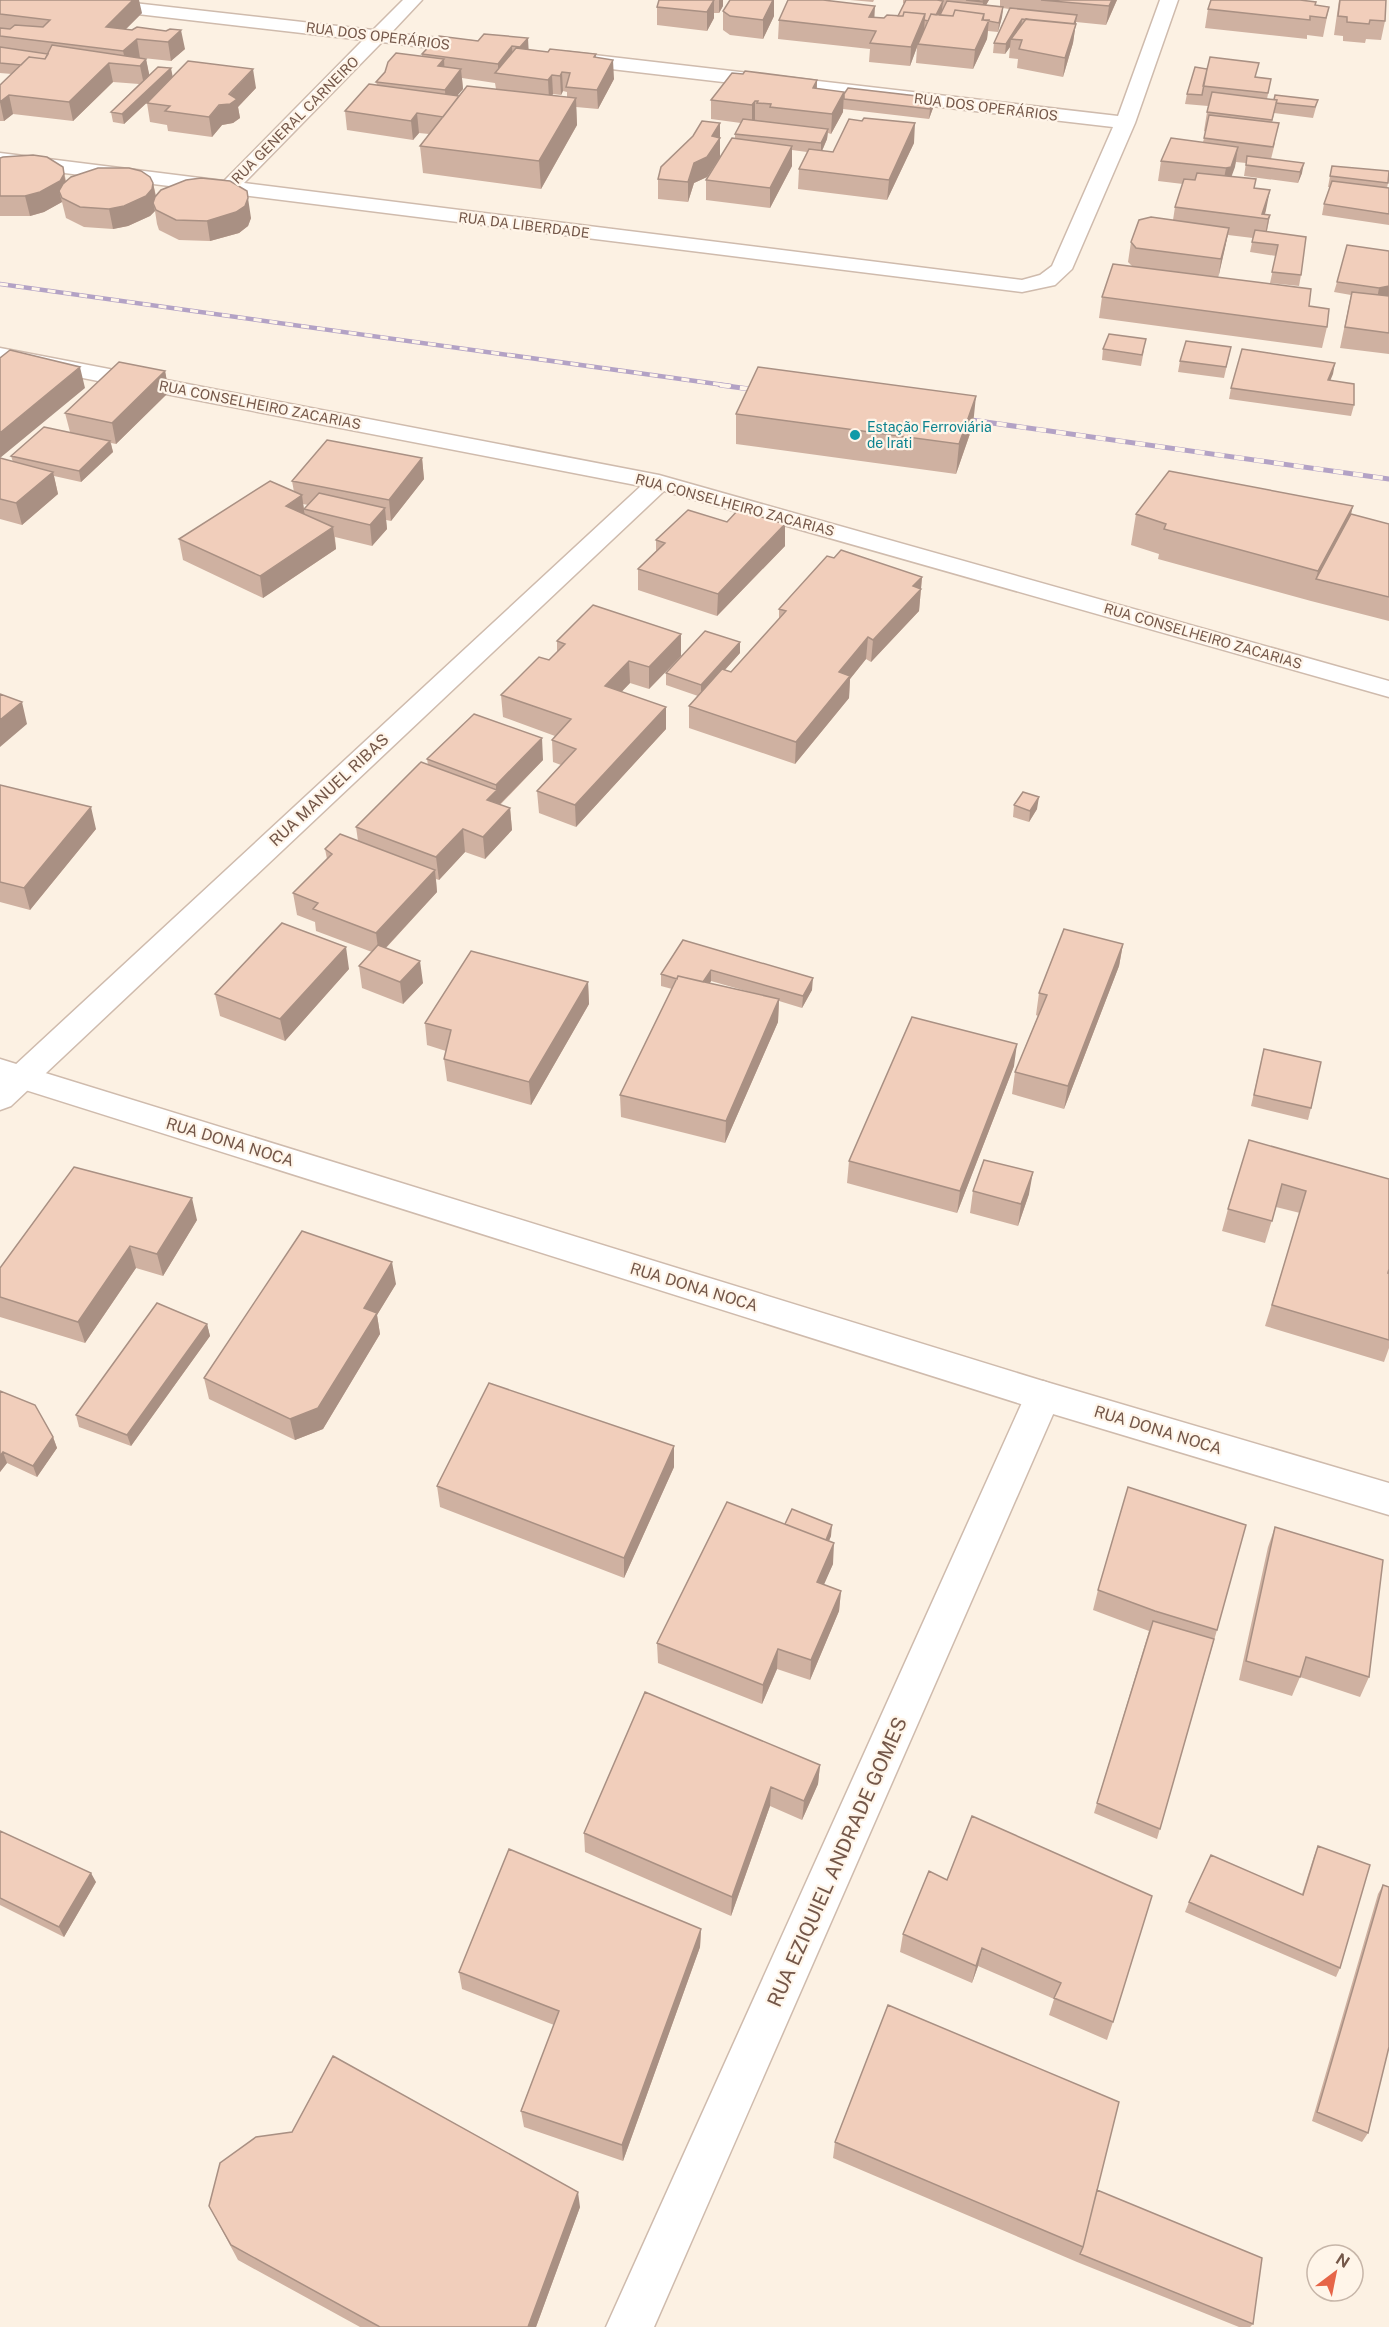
<svg xmlns="http://www.w3.org/2000/svg" width="1389" height="2327" font-family="'Public Sans',sans-serif">
<rect width="100%" height="100%" fill="#fcf1e3"/>
<g fill="none" stroke-linecap="round" stroke-linejoin="round">
<defs>
<path id="minor" d="M51,0H107L373,30L403,0H422L391,33L478,42L485,44L487,48L485,52L478,54L382,42L244,183L1022,280L1040,275L1052,266L1113,127L568,64L561,62L559,58L561,54L568,52L1118,116L1160,0H1178L1135,123L1072,269L1055,285L1022,292L0,165V153L224,181L363,40L60,5L54,4Z
M0,348L659,475L1389,681V697L664,491L11,1106L0,1110V1079L641,486L0,362Z
M1043,1381L1056,1386L1061,1396L654,2327H606L1025,1396L1030,1386Z"/>
<path id="tertiary" d="M0,1059L1043,1381L1389,1483V1515L1043,1411L0,1082Z"/>
</defs>
<use href="#minor" stroke="#cfbbad" stroke-width="3"/>
<use href="#tertiary" stroke="#cfbbad" stroke-width="3"/>
<use href="#minor" fill="#fff" fill-rule="evenodd"/>
<use href="#tertiary" fill="#fff" fill-rule="evenodd"/>
<defs>
<path id="rail-far1" d="M0,284L731,386"/>
<path id="rail" d="M720,385L764,391
M957,418L1389,479"/>
</defs>
<use href="#rail-far1" stroke="#b3a2c5" stroke-width="4.5"/>
<use href="#rail" stroke="#b3a2c5" stroke-width="5"/>
<use href="#rail-far1" stroke="#fff5e9" stroke-width="3" stroke-dasharray="8" stroke-linecap="butt"/>
<use href="#rail" stroke="#fff5e9" stroke-width="4" stroke-dasharray="10" stroke-linecap="butt"/>
</g>
<path fill="#cfb1a1" fill-rule="evenodd" d="M659,0H723V6L719,13H714V18L707,31L657,25V7Z
M730,0H774V16L763,39L730,35L723,30V11Z
M850,0H874L873,2Z
M903,0H989L986,5L1000,7V0H1117L1106,25L1076,22L1073,43L1063,77L1017,68L1018,59L1009,58L1010,47L1005,54L993,53L994,43L1009,9L1003,8L1002,17L998,32L988,31L987,39L973,69L916,63L917,47L910,66L869,62L870,49L778,39L779,20L874,17L884,18L898,16L904,3H903Z
M1339,0H1386L1385,21L1381,40L1366,39L1365,43L1343,41V36L1334,35Z
M0,1L142,13L126,29L132,30L137,27L185,49L171,61L143,58L146,59L149,75L172,77L256,88L238,107L240,118L233,123L222,125L212,137L168,131L167,125L150,122L147,103L151,99L124,124L113,122L111,112L139,84L113,82L73,121L13,114L4,121H0V85L12,74L0,73Z
M1315,5L1329,7L1323,37L1307,35V39L1205,28L1208,9Z
M528,38V50L548,52L596,54V57L614,79L598,109L576,107L577,125L541,189L423,173L420,146L429,134L419,133L413,140L347,130L345,111L377,85L376,82L422,56V54L478,41ZM462,78L495,83L496,89L457,96L463,89ZM563,91L567,92V97L552,95L553,94L561,95Z
M1195,67L1271,79L1267,99L1318,100L1313,118L1274,113L1272,123L1275,143L1271,159L1302,173L1298,183L1244,176L1246,163L1236,162L1231,176L1254,188L1266,210L1265,214L1270,215L1267,231L1301,275L1299,286L1270,283L1276,256L1250,252L1253,238L1228,235L1218,277L1309,306L1327,327L1322,348L1099,318L1102,297L1132,266L1128,262L1131,242L1173,220L1175,207L1183,184L1158,181L1161,161L1203,142L1206,132L1204,131L1208,106L1185,104L1187,94Z
M817,80V88L844,94L934,98L933,108L929,119L843,109V112L831,134L828,133L827,139L822,151L833,152L914,143L887,200L798,189L799,169L807,152L792,150V166L770,208L706,200V180L735,139V134L741,123L711,119V100Z
M720,123V157L707,177L694,183L688,202L658,199V179Z
M0,158L63,167L66,181L153,183L156,196L251,218L248,226L239,233L210,241L179,240L159,230L157,224L155,211L150,216L128,226L113,229L84,227L66,218L62,202L44,212L30,216H0Z
M1332,166L1389,178L1387,188H1389V225L1322,215L1324,204L1330,187H1328Z
M1389,256V354L1340,348L1351,295L1334,292L1337,282Z
M1231,347L1224,378L1178,372L1180,361Z
M1103,349L1144,350L1141,366L1102,360Z
M1335,363L1330,380L1354,405L1351,416L1229,399L1231,388Z
M165,371L169,392L116,444L111,443L113,452L81,482L54,476L58,494L22,525L0,519V458L13,462L11,456L70,432L65,413Z
M736,414L973,425L956,474L736,444Z
M422,458L424,479L391,521L386,520L387,529L372,546L335,537L336,549L263,598L183,560L179,539L294,492L292,481ZM303,504L308,505L304,509L305,515Z
M1353,506L1351,514L1389,524V621L1311,601L1158,559L1159,554L1131,545L1136,514Z
M656,540L785,546L717,616L638,590V569L656,551Z
M922,577L919,611L871,662L866,659L850,679L849,698L795,764L689,728V706L698,696L666,685V673L740,653L725,670L731,672L779,619V609Z
M557,641L681,656L649,689L630,683L621,692L666,729L576,827L539,813L537,791L561,765L553,762L552,740L555,736L503,717L501,695L549,660L557,652Z
M427,759L543,760L500,805L510,808L512,830L485,859L465,852L439,880L436,879L437,892L386,948L423,983L403,1004L362,988L359,966L372,952L316,931L315,922L297,915L293,893L327,859L325,849L358,841L356,827L428,765Z
M0,785L96,829L30,910L0,902Z
M1014,805L1037,809L1029,822L1013,817Z
M683,940L812,990L802,1008L779,1001L778,1022L725,1143L621,1117L620,1095L672,989L661,986V974ZM711,981L753,993L710,983Z
M1123,944L1119,966L1064,1109L1012,1094L1015,1072L1038,1016L1036,1015L1039,993Z
M349,969L285,1041L220,1016L215,994Z
M588,982L589,1004L531,1105L447,1081L444,1059L446,1051L427,1045L425,1023Z
M1264,1049L1311,1108L1308,1120L1251,1106Z
M1014,1066L957,1213L847,1183L849,1161Z
M1249,1140L1389,1179L1388,1273H1389V1348L1384,1362L1265,1326L1300,1213L1276,1207L1265,1243L1222,1231L1228,1209Z
M973,1191L1029,1194L1018,1226L970,1213Z
M197,1220L163,1276L136,1268L85,1343L0,1317V1268Z
M396,1284L377,1315L380,1334L323,1429L295,1440L209,1399L204,1378Z
M207,1324L210,1336L131,1446L79,1427L76,1415Z
M0,1391L53,1437L57,1448L37,1477L7,1463L0,1472Z
M674,1446V1467L624,1578L440,1507L437,1486Z
M785,1524L831,1536L829,1541L833,1564L823,1585L841,1591L839,1611L810,1680L777,1669L762,1704L658,1663L657,1643Z
M1275,1527L1369,1677L1360,1697L1300,1677L1292,1696L1239,1680L1268,1547Z
M1098,1590L1217,1630L1157,1839L1094,1813L1149,1631L1093,1610Z
M820,1765L818,1784L802,1820L770,1806L731,1916L585,1852L584,1833Z
M0,1831L96,1882L64,1937L0,1905Z
M1318,1846L1340,1968L1336,1977L1185,1912L1189,1902L1302,1894L1314,1856Z
M929,1871L1113,2022L1107,2040L1049,2015L1054,1999L978,1966L972,1983L900,1952L903,1934Z
M1383,1885L1368,2133L1362,2142L1312,2121L1378,1894Z
M701,1929L700,1947L623,2161L524,2127L521,2111L554,2025L462,1989L459,1972Z
M835,2142L1097,2190L1253,2324L1250,2327H1239L1077,2262L833,2158Z
M209,2206L580,2207L536,2327H360L238,2260Z"/>
<path fill="#a99083" d="M133,0H139L142,13L109,46L106,27Z
M714,0V18L707,31V12Z
M719,0H723V6L719,13Z
M773,0H774V16L763,39V20Z
M984,0H989L982,12L983,2Z
M1112,0H1117L1116,2L1106,25L1109,6Z
M943,1L942,10L932,31L933,21Z
M875,6L874,25L869,17Z
M1003,7L1002,17L998,32L999,23Z
M925,14L924,33L918,44L917,47L910,66L911,47Z
M984,14L989,20L987,39L973,69L975,50Z
M1077,15L1073,43L1063,77L1065,58Z
M1022,19L1021,29L1011,39L1010,47L1005,54L1006,44Z
M181,30L185,49L171,61L168,42Z
M528,38L529,57L521,66L520,47Z
M137,39L140,58L126,64L123,51Z
M512,46L513,66L498,74V64Z
M146,59L150,78L144,85L140,66Z
M444,59L445,78L438,66Z
M613,60L614,79L598,109L597,90Z
M109,63L113,82L73,121L69,102Z
M171,68L173,78L124,124L122,114Z
M253,69L256,88L238,107L240,118L233,123L222,125L212,137L209,117Z
M461,69L463,89L446,109L445,90Z
M562,72L563,91L561,95L560,76Z
M552,75L553,94L549,99L548,80Z
M817,80L816,99L813,88Z
M844,92L843,112L831,134L832,114Z
M9,95L13,114L4,121L0,102Z
M576,98L577,125L541,189L539,161Z
M934,98L933,108L929,119L930,109Z
M755,101V120L752,125V105Z
M417,113L419,133L413,140L411,121Z
M720,123V157L707,177L694,183L688,202V182L694,163Z
M915,123L914,143L887,200L889,180Z
M828,129L827,139L821,153V143Z
M792,146V166L770,208V188Z
M1238,147L1235,167L1228,186L1222,188L1226,168Z
M1304,163L1302,173L1298,183L1300,172Z
M64,174L68,194L59,191L62,202L44,212L30,216L25,196Z
M153,183L157,203H153L155,211L150,216L128,226L113,229L109,209Z
M1270,190L1266,210L1263,219L1262,214Z
M248,198L251,218L248,226L239,233L210,241L207,221Z
M1270,215L1266,235L1264,240L1268,219Z
M1229,228L1225,248L1218,279L1221,259Z
M1389,286V296L1377,299L1379,288Z
M1335,363L1333,374L1326,391L1328,380Z
M80,367L85,388L0,458V433Z
M165,371L169,392L116,444L112,423Z
M976,396L973,425L956,474L959,444Z
M110,441L113,452L81,482L79,471Z
M422,458L424,479L391,521L389,500Z
M53,472L58,494L22,525L16,503Z
M302,495L305,517L286,506Z
M1353,506L1345,536L1316,579L1318,571Z
M385,508L387,529L372,546L370,525Z
M785,524V546L717,616L718,594Z
M333,527L336,549L263,598L260,576Z
M922,577L919,611L871,662L873,640L913,586Z
M681,634V656L649,689V667Z
M868,637L866,659L850,679L849,698L795,764L796,742L839,672Z
M740,642V653L701,696V685Z
M629,661L630,683L606,708L605,686Z
M22,702L27,724L0,747V720Z
M666,707V729L576,827L575,805Z
M542,738L543,760L498,806L487,800L496,791V785Z
M1039,797L1037,809L1029,822L1030,811Z
M91,807L96,829L30,910L24,888Z
M510,808L512,830L485,859L483,837Z
M463,829L465,852L439,880L436,857Z
M435,870L437,892L379,955L376,933Z
M1123,944L1119,966L1064,1109L1068,1086Z
M346,947L349,969L285,1041L280,1019Z
M420,961L423,983L403,1004L400,982Z
M711,970V981L701,998V986Z
M813,978L812,990L802,1008L803,996Z
M588,982L589,1004L531,1105L529,1082Z
M779,999L778,1022L725,1143L726,1121Z
M1017,1044L1014,1066L957,1213L960,1191Z
M1033,1172L1029,1194L1018,1226L1021,1204Z
M192,1198L197,1220L163,1276L157,1254Z
M130,1246L136,1268L85,1343L78,1322Z
M392,1262L396,1284L377,1315L380,1334L323,1429L295,1440L290,1419L364,1308Z
M207,1324L210,1336L131,1446L127,1435Z
M53,1437L57,1448L37,1477L33,1466Z
M674,1446V1467L624,1578V1558Z
M3,1452L7,1463L0,1472V1456Z
M832,1525L831,1536L821,1559L822,1548Z
M834,1543L833,1564L816,1603L817,1582Z
M841,1591L839,1611L810,1680L811,1660Z
M778,1649L777,1669L762,1704L763,1685Z
M820,1765L818,1784L802,1820L804,1801Z
M771,1787L770,1806L731,1916L732,1897Z
M91,1873L96,1882L64,1937L59,1927Z
M701,1929L700,1947L623,2161L622,2145Z
M982,1948L978,1966L972,1983L976,1966Z
M578,2192L580,2207L536,2327H528Z"/>
<path fill="#f1cebb" stroke="#a99083" stroke-width="1.5" d="M1,0H133L106,27L132,30L137,27L166,31L170,29L181,30L168,42L137,39L123,51L0,36V28L10,29L15,25L43,27L50,20L0,14V1Z
M659,0H714L707,12L657,7Z
M730,0H773L763,20L730,16L723,11Z
M788,0H823L875,6L869,17L884,18L887,15L903,16L904,12L925,14L911,47L870,43L876,31L779,20Z
M906,0H937L943,1L936,15L931,14L928,21L924,20L925,14L904,12L903,16H898Z
M966,0H984L983,2Z
M1041,0H1112L1109,6Z
M1211,0H1300L1316,2L1315,5L1329,7L1326,18L1310,16V20L1208,9Z
M1340,0H1386L1385,21L1370,20L1369,24L1347,22V17L1338,16Z
M947,1L1003,7L999,23L983,20L984,14L955,10L953,16L940,15Z
M1010,8L1077,15L1074,24L1022,19L1006,44L994,43Z
M955,10L984,14L982,20H989L975,50L918,44L931,14L953,16Z
M1026,19L1076,24L1065,58L1019,49L1022,40L1011,39Z
M484,34L528,38L520,47L512,46L498,64L422,54L439,36L478,41Z
M52,45L146,59L140,66L109,63L69,102L9,95L0,102V85L29,57L45,59Z
M0,47L48,54L45,59L29,57L21,65L0,63Z
M516,48L548,52L550,49L596,54L594,57L613,60L597,90L566,87L570,73L562,72L560,76L552,75L548,80L495,73Z
M396,53L444,59L438,66L461,69L445,90L376,82L385,72L388,62Z
M1210,57L1259,63L1255,77L1271,79L1268,93L1203,86Z
M188,61L253,69L229,94L237,99L230,104L219,105L209,117L165,111L170,106L147,103Z
M158,67L171,68L122,114L111,112Z
M1195,67L1207,69L1202,95L1187,94Z
M745,71L817,80L813,88L844,92L832,114L770,107L771,104L757,103L758,101H755L752,105L711,100L732,73L743,74Z
M369,84L459,96L443,117L417,113L411,121L345,111Z
M467,86L576,98L539,161L420,146Z
M848,88L934,98L930,109L844,99V94Z
M1212,92L1277,100L1272,120L1207,112Z
M1275,95L1318,100L1315,107L1276,103L1277,100H1274Z
M1209,115L1279,123L1273,147L1204,138Z
M864,118L915,123L889,180L799,169L809,149L833,152L849,119L862,121Z
M743,119L828,129L821,143L735,134Z
M702,121L720,123L712,136L720,138L707,157L694,163L688,182L658,179L661,167L693,136Z
M732,138L792,146L770,188L706,180Z
M1171,138L1238,147L1231,167L1226,168L1161,161Z
M33,155L47,157L63,167L64,174L60,181L40,192L25,196H0V158L3,157Z
M1247,156L1304,163L1300,172L1246,165Z
M1332,166L1389,171L1388,183L1330,176Z
M98,168H129L141,171L150,177L153,183L152,189L146,196L124,206L109,209L80,207L62,198L59,191L63,184L71,177Z
M1197,173L1256,179L1254,188L1270,190L1262,214L1270,215L1268,219L1175,207L1184,179L1195,180Z
M201,178L230,181L247,191L248,198L245,206L236,212L207,221L176,220L156,210L153,203L155,197L161,190L186,180Z
M1332,181L1389,188V214L1324,204Z
M1151,217L1229,228L1221,259L1136,248L1131,242L1139,220Z
M1255,230L1306,237L1301,275L1272,272L1278,245L1252,242Z
M1347,245L1389,251V286L1379,288L1337,282Z
M1113,264L1311,289L1309,306L1329,309L1327,327L1102,297Z
M1352,292L1389,296V333L1345,327Z
M1109,334L1146,339L1142,355L1103,349Z
M1186,341L1231,347L1226,367L1180,361Z
M1242,349L1335,363L1328,380L1354,384V405L1231,388Z
M10,350L80,367L0,433V358Z
M119,362L165,371L112,423L65,413Z
M758,367L976,396L959,444L736,414Z
M44,427L110,441L79,471L11,456Z
M327,440L422,458L389,500L292,481Z
M0,458L53,472L16,503L0,499Z
M1169,471L1353,506L1318,571L1164,529L1166,524L1136,514Z
M270,481L302,495L286,506L333,527L260,576L179,539Z
M319,493L385,508L370,525L304,509Z
M688,510L727,522L738,510L785,524L718,594L638,569L665,543L656,540Z
M1351,514L1389,524V597L1316,579Z
M841,550L922,577L913,586L921,589L873,640L868,637L839,672L850,676L796,742L689,706L722,669L731,672L786,611L779,609L827,556L834,558Z
M593,605L681,634L649,667L629,661L605,686L666,707L575,805L537,791L576,749L552,740L571,719L501,695L539,657L549,660L565,644L557,641Z
M705,631L740,642L701,685L666,673Z
M0,694L22,702L0,720Z
M474,714L542,738L496,785L427,759Z
M421,762L497,790L487,800L510,808L483,837L463,829L436,857L356,827Z
M0,785L91,807L24,888L0,882Z
M1023,792L1039,797L1030,811L1014,805Z
M340,834L435,870L376,933L313,909L318,903L293,893L332,854L325,849Z
M282,923L346,947L280,1019L215,994Z
M1064,929L1123,944L1068,1086L1015,1072L1047,995L1039,993Z
M683,940L813,978L803,996L711,970L703,982L678,976L677,979L661,974Z
M378,945L420,961L400,982L359,966Z
M471,951L588,982L529,1082L444,1059L451,1030L425,1023Z
M678,976L779,999L726,1121L620,1095Z
M912,1017L1017,1044L960,1191L849,1161Z
M1264,1049L1321,1062L1311,1108L1254,1095Z
M1249,1140L1389,1179V1269L1388,1273H1389V1340L1272,1305L1306,1191L1282,1184L1272,1221L1228,1209Z
M984,1160L1033,1172L1021,1204L973,1191Z
M74,1167L192,1198L157,1254L130,1246L78,1322L0,1297V1268Z
M302,1231L392,1262L364,1308L377,1313L318,1408L290,1419L204,1378Z
M157,1303L207,1324L127,1435L76,1415Z
M489,1383L674,1446L624,1558L437,1486Z
M0,1391L35,1405L53,1437L33,1466L3,1452L0,1456Z
M1128,1487L1246,1525L1217,1630L1155,1611L1098,1590Z
M727,1502L834,1543L817,1582L841,1591L811,1660L778,1649L763,1685L657,1643Z
M792,1509L832,1525L826,1540L785,1524Z
M1275,1527L1383,1560L1369,1677L1306,1657L1300,1677L1246,1661Z
M1153,1621L1214,1639L1160,1829L1097,1803Z
M645,1692L820,1765L804,1801L771,1787L732,1897L584,1833Z
M972,1816L1152,1896L1113,2022L1054,1998L1061,1983L982,1948L976,1966L903,1934L929,1871L947,1880Z
M0,1831L91,1873L59,1927L0,1898Z
M1318,1846L1370,1865L1340,1968L1189,1902L1211,1855L1303,1895Z
M509,1849L701,1929L622,2145L521,2111L559,2011L459,1972Z
M1383,1885L1389,1887V2047L1368,2133L1317,2112Z
M888,2005L1119,2102L1083,2247L835,2142Z
M333,2056L578,2192L528,2327H380L231,2245L209,2206L220,2163L256,2137L292,2132Z
M1097,2190L1262,2258L1253,2324L1080,2254L1083,2247Z"/>
<circle fill="#0f9aa8" stroke="#fff5e9" stroke-width="2" cx="855" cy="435" r="6"/>
<g text-anchor="middle" dominant-baseline="central" stroke-width="4.5" stroke-linejoin="round" paint-order="stroke">
<g font-size="14" fill="#745749" stroke="#fff5e9">
<text transform="translate(378 36) rotate(7)">RUA DOS OPERÁRIOS</text>
<text transform="translate(986 107) rotate(7)">RUA DOS OPERÁRIOS</text>
<text transform="translate(295 120) rotate(-45)">RUA GENERAL CARNEIRO</text>
<text transform="translate(524 225) rotate(7)">RUA DA LIBERDADE</text>
<text transform="translate(260 405) rotate(11)">RUA CONSELHEIRO ZACARIAS</text>
<text transform="translate(735 505) rotate(15)">RUA CONSELHEIRO ZACARIAS</text>
<text transform="translate(1203 636) rotate(16)">RUA CONSELHEIRO ZACARIAS</text>
</g>
<g font-size="14" fill="#0d838f" stroke="#fff5e9" text-anchor="start">
<text x="867" y="427">Estação Ferroviária<tspan x="867" dy="16">de Irati</tspan></text>
</g>
<g font-size="16" fill="#745749" stroke="#fff5e9">
<text transform="translate(329 790) rotate(-43)">RUA MANUEL RIBAS</text>
<text transform="translate(230 1142) rotate(17)">RUA DONA NOCA</text>
<text transform="translate(694 1287) rotate(17)">RUA DONA NOCA</text>
<text transform="translate(1158 1430) rotate(17)">RUA DONA NOCA</text>
</g>
<g font-size="20" fill="#745749" stroke="#fff5e9">
<text transform="translate(837 1862) rotate(-66)">RUA EZIQUIEL ANDRADE GOMES</text>
</g>
</g>
<g transform="translate(1335 2273) rotate(32)"><circle r="28" fill="#fff5e9" stroke="#c7b6a9" stroke-width="1.5"/>
<path d="M0-4.5L10 22L0 15L-10 22Z" fill="#e66548"/>
<text y="-9" font-size="16" font-weight="bold" text-anchor="middle" fill="#745749">N</text>
</g>
</svg>
